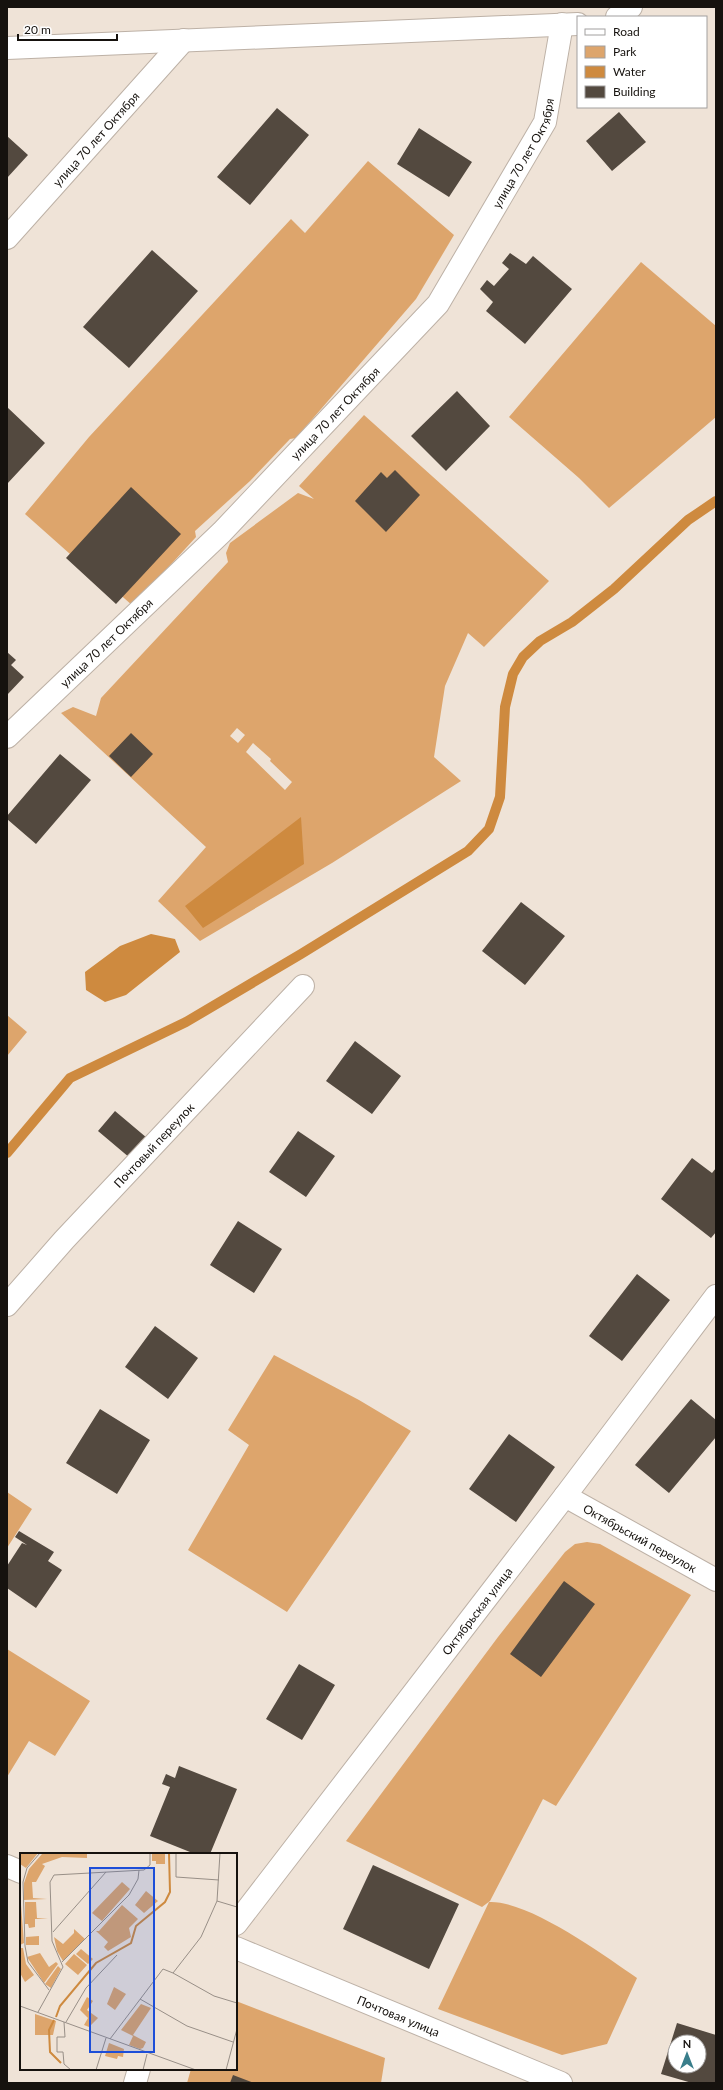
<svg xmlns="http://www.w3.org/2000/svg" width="723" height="2090" font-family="Lato,sans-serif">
<rect width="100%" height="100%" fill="#efe3d7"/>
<path fill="#dda56c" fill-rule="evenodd" d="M368,161L454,235L416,299L296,438L290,439L250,481L195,531L196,537L133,606L81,560L79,562L25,514L89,437L291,219L305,233Z
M641,262L716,326V417L609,508L579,478L509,417Z
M364,415L549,581L484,647L468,633L445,686L434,757L461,781L332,863L200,941L158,901L206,847L61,713L73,707L96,716L101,698L228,562L226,553L230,543L298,493L314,499L299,486ZM237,728L245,735L238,743L230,736ZM253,743L271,759L270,761L292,782L285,790L246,752Z
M7,1015L27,1032L7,1056Z
M274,1355L359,1400L411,1431L287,1612L188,1550L249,1445L228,1430Z
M7,1492L32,1509L7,1548Z
M587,1542L600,1544L691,1595L556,1806L543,1799L490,1901L482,1907L346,1841L498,1637L565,1552L575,1544Z
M7,1649L90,1701L55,1756L29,1741L7,1777Z
M489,1902C528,1900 604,1955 637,1978L607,2044L562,2055L438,2009Z
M236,2001L385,2058L381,2083H187L191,2069H236Z"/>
<path fill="#ce8a3f" d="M301,817L304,864L203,928L185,906Z
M151,934L175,939L180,952L126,995L105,1002L86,990L85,972L120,946Z"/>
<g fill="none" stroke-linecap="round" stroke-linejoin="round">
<path stroke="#ce8a3f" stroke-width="10" d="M7,1153L70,1078L186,1022L301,954L468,851L489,829L500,797L505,707L513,674L523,657L540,641L572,622L614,589L688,520L716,501"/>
</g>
<path fill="#53493f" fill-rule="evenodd" d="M277,108L309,135L250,205L217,177Z
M619,112L646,142L612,171L586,141Z
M419,128L472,162L449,197L397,164Z
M7,136L28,155L7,178Z
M152,250L198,291L129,368L83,327Z
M510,253L526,264L533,256L572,289L525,344L486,311L493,302L480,289L487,280L494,286L509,269L502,263Z
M457,391L490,426L446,471L411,436Z
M7,407L45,443L7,484Z
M395,470L420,495L386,532L355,501L381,472L387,478Z
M131,487L181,534L116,604L66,558Z
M7,652L16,660L11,665L24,677L7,695Z
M131,733L153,754L131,777L109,756Z
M60,754L91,780L36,844L7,819V816Z
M521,902L565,936L525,985L482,951Z
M355,1041L401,1076L372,1114L326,1081Z
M115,1111L147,1138L130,1158L98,1131Z
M298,1131L335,1156L306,1197L269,1172Z
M692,1158L712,1173L716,1168V1232L711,1238L661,1199Z
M238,1221L282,1249L254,1293L210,1265Z
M637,1274L670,1300L622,1361L589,1336Z
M155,1326L198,1358L168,1399L125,1367Z
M691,1399L716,1420V1437L669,1493L635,1465Z
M100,1409L150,1440L117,1494L66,1463Z
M509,1434L555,1467L516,1522L469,1489Z
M19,1531L54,1552L48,1561L62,1570L36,1608L7,1588V1566L22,1543L27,1545L15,1537Z
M564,1581L595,1604L541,1677L510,1654Z
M299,1664L335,1685L302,1740L266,1719Z
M179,1766L237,1789L210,1854H195L150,1836L170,1787L162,1784L166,1774L175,1778Z
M373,1865L459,1904L429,1969L343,1929Z
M677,2023L716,2035V2083H692L661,2074ZM675,2042H699V2066H675Z
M233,2075L254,2083H230Z"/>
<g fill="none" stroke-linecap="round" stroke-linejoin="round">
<defs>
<g id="minor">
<path d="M617,17L631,7"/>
<path d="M7,48L578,24"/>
<path id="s1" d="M7,238L184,40"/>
<path id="s2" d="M7,737L222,532L438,304L545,122L562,24"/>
<path id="s3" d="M7,1305L64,1240L303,986"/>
<path id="s4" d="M565,1496L716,1580"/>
<path d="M7,1866L21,1872"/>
<path id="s5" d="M236,1924L565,1496L716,1296"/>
<path id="s6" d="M236,1948L561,2083"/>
<path d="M135,2083L139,2069"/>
</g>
</defs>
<use href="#minor" stroke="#bdb1a6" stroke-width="24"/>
<use href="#minor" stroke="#fff" stroke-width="22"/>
</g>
<g text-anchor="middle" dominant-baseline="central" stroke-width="4" stroke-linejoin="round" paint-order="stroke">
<g font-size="12" fill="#16120e" stroke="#fff">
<text stroke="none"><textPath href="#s1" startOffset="133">улица 70 лет Октября</textPath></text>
<text stroke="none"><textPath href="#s2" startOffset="785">улица 70 лет Октября</textPath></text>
<text stroke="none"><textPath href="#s2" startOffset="461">улица 70 лет Октября</textPath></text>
<text stroke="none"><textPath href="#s2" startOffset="137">улица 70 лет Октября</textPath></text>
<text stroke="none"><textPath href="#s3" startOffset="217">Почтовый переулок</textPath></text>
<text stroke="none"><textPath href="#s4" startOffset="86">Октябрьский переулок</textPath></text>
<text stroke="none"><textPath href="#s5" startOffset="395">Октябрьская улица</textPath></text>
<text stroke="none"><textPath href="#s6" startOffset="176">Почтовая улица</textPath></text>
</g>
</g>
<g transform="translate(20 1853)">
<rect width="217" height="217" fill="#efe3d7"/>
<path d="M0,0H18L6,15L0,11ZM67,0V5L42,4L22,11L25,13L16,29H12L13,45L27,46L4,47V30L9,16L22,1ZM132,0H145V11H136V8H132ZM102,29L110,36L82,68L72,60ZM126,38L138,48L124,60L115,52ZM0,39L4,90L0,92ZM5,49H16L17,65L28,66H15V74L9,75L8,71H5ZM102,52L118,66L109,75L111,84L88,98L84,94L88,89L76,78H79ZM54,76L65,86L43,108L37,98L34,84L43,91L54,80ZM19,83V92H6V84ZM0,95H3L6,111L14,122L5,129L0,120ZM61,96L73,106L68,111L56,101ZM20,100L29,114L36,109L38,111L24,130L7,104ZM54,101L67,112L58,122L45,111ZM38,113L41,116L31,135L25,131ZM94,134L106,141L95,157L87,151ZM67,144L73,148L67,157L78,165L69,174L64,172L68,165L60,157ZM121,151L131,155L113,182L126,189L123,195L120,196L109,192L113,183L101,177ZM15,161L36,168L33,182H15ZM89,190L104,196L103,204L98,203L97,206L85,203Z" fill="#dda56c"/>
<path fill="none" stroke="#ce8a3f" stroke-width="2" d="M36,164L40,153L76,110L111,90L116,73L145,49L150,39L149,0M34,167L29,177L30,199L41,210"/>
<path fill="none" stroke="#988f87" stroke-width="1" d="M20,0L7,15L3,29L5,93L8,109L29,137M156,0V24L199,27M197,48L217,54M33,79L86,19M42,109L109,42L118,26L119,17M153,120L194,143L217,150M120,146L167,173L213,189M0,153L176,217M18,159L43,114L32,88L30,29L34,22L124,17L130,12V0M44,169L45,184H37V199H43L44,211L51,217M46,169L66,135L97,102M90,186L143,116L153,120L181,84L197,48L200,0M76,217L86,185M123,217L127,201M206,217L217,176"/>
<path fill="#1d4ed8" fill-opacity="0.15" stroke="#1d4ed8" stroke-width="2" d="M70,15H134V199H70Z"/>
<rect width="217" height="217" fill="none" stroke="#16120e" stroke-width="2"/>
</g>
<rect width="723" height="2090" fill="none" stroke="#16120e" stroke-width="16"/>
<rect x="577" y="16" width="130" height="92" fill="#ffffff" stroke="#a2a09f"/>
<rect x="585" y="29" width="20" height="6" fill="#ffffff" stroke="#a2a09f"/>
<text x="613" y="36" font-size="12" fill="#16120e">Road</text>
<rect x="585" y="46" width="20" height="12" fill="#dda56c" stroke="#a2a09f"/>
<text x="613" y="56" font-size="12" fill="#16120e">Park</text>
<rect x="585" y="66" width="20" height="12" fill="#ce8a3f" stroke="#a2a09f"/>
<text x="613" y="76" font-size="12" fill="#16120e">Water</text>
<rect x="585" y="86" width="20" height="12" fill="#53493f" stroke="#a2a09f"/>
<text x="613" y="96" font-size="12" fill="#16120e">Building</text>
<g transform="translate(687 2054)"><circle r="19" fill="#ffffff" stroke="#a2a09f"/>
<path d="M0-3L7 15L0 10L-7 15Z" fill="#397e8b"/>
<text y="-6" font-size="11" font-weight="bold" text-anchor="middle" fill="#16120e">N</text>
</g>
<path d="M18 34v6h99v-6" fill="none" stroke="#16120e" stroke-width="2"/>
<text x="24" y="34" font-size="12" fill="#16120e" stroke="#ffffff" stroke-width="3" paint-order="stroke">20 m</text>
</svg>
